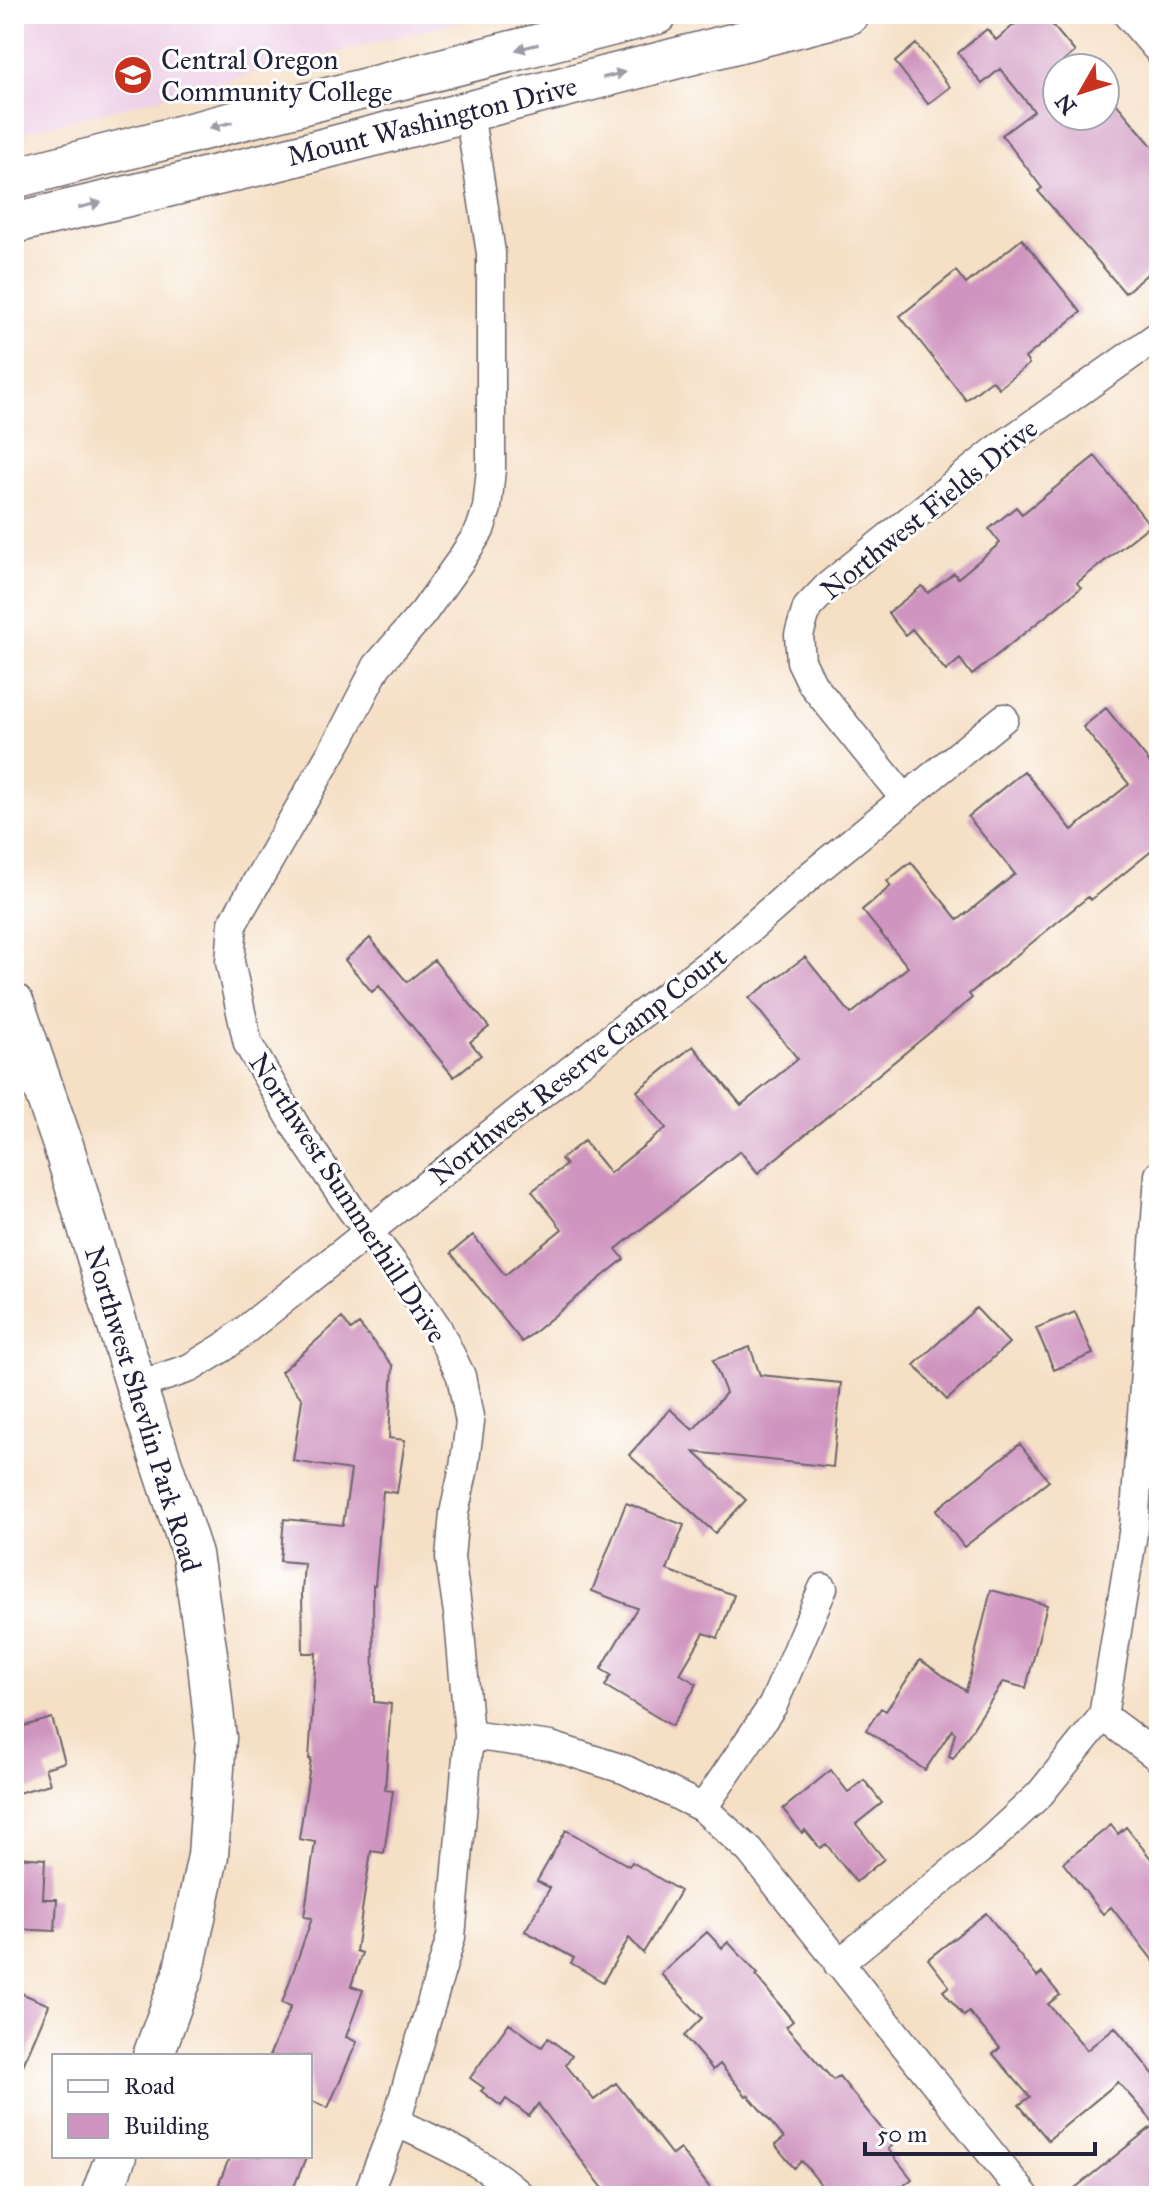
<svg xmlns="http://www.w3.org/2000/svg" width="1173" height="2210" font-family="'IM FELL Great Primer',serif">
<rect width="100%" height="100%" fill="#fff"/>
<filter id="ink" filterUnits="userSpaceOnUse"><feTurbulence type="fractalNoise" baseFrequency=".0125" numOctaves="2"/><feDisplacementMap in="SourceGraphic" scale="16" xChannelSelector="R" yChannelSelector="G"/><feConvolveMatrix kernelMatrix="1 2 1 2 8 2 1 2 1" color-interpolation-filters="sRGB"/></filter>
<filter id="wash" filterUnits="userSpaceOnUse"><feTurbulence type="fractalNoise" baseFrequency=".006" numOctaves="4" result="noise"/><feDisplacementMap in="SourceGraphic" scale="32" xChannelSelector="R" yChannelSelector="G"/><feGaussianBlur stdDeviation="1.8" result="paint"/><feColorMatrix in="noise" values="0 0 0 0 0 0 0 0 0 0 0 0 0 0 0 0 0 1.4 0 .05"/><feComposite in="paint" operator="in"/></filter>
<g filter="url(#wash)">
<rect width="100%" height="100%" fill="#f5dfc5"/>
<path fill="#eed0e7" d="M14,14H488L14,135Z"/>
<g id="blocks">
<path fill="#cf94bf" d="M1027,14H1043L1075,52L1057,67V116H1105V90L1159,154V264L1125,293L1038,191L1042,188L1002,135L1034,111L1000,69L982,84L958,53L987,29L996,40Z
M916,44L950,87L928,104L895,62Z
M1022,239L1081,312L1025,358L1029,364L999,388L992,380L966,400L900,316L956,271L966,284Z
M1095,456L1150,525L1077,583L1081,588L972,675L960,659L946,671L912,629L905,635L888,613L922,586L928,593L954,573L958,578L1000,543L989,529L1016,507L1022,514Z
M1106,708L1159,774V845L1091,900L1088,897L969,994L972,998L758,1173L740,1151L616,1249L624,1259L522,1342L451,1253L473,1235L505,1275L562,1229L532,1191L566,1165L561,1159L584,1141L610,1173L666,1128L637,1091L693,1046L741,1105L798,1059L749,998L805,957L851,1014L908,967L862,910L891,886L887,881L911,862L958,920L1015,874L968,817L1024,771L1072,830L1129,784L1083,727Z
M370,938L407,982L434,960L489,1027L470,1042L481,1055L454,1077L379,986L372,992L345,960Z
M976,1308L1009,1343L947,1400L914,1365Z
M1075,1312L1093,1354L1054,1370L1036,1328Z
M342,1318L351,1330L359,1324L393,1366L389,1438L405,1440L397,1493L383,1491L375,1585H373L374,1702L391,1704L385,1790L393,1791L384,1853L371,1851L356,1951L362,1953L351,1986L363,1990L346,2037L357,2042L328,2108L310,2100V2056H269L291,2006L282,2003L312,1918L304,1917L315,1842L299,1839L311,1759H309L316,1653H303L302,1593L304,1563L280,1561L284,1519L343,1525L351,1470L293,1461L302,1399L281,1372Z
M750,1347L760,1375L841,1383L833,1467L694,1452L746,1500L715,1533L629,1455L670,1409L693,1430L726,1393L713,1360Z
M1020,1444L1049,1481L964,1547L936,1510Z
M626,1503L684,1525L667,1570L734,1595L718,1638L704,1633L680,1674L697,1684L672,1726L605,1686L611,1675L601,1669L637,1608L592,1591Z
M991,1590L1047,1605L1026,1688L1003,1682L953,1759L949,1757L955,1733L952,1730L925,1770L866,1730L881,1708L886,1711L920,1660L966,1691Z
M52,1718L65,1762L45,1768L50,1784L14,1794V1729Z
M831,1770L848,1792L864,1780L882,1803L856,1824L884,1859L856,1882L826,1844L820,1848L805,1830L802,1833L783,1809Z
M1111,1825L1118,1834L1126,1827L1159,1869V1968L1111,1907L1103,1914L1063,1863Z
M566,1830L629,1866L632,1862L680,1891L643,1953L629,1938L603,1982L571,1963L574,1958L525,1931L550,1888L537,1881Z
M14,1857L45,1859L43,1899H57L55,1931L14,1929Z
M986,1913L1037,1977L1042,1973L1060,1995L1048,2004L1087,2050L1115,2027L1159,2081V2183L1143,2196H1065L1155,2124L1118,2082L1048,2140L1019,2105L1030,2097L993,2054L1000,2048L969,2012L964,2016L943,1991L949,1986L928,1959Z
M707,1932L722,1948L728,1942L758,1974L756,1976L793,2021L786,2027L833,2080L839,2076L894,2144L888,2149L912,2179L890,2196H830L802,2161L794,2168L775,2145L784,2138L748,2095L746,2096L720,2064L713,2070L684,2036L702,2018L661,1974Z
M14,1990L49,2005L14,2086Z
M509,2023L542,2047L548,2038L572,2056L566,2065L594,2100L616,2083L672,2155L680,2149L716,2196H609L538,2104L529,2116L506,2099L501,2106L481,2091L484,2088L470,2078Z
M230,2156H307L290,2196H214Z"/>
</g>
</g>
<g filter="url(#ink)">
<use href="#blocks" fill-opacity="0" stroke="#6c646b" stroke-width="2"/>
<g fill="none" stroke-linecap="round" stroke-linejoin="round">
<defs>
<path id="street" d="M1127,14L1159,51
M905,799L812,684L801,661L799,635L807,608L828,586L995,451L1159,335
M136,1386L190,1368L224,1347L631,1022L714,960L812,874L1004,718
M1103,1716L1159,1758
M469,1735L551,1746L626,1770L703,1808L750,1851L1025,2196
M703,1808L773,1705L823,1588
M838,1964L983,1847L1040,1794L1103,1716L1134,1527L1159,1175
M396,2122C440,2143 485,2162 521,2196
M367,2196L396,2122L451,1937L469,1735L459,1620L450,1558L454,1513L464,1468L470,1422L461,1376L437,1327L398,1270L351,1209L298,1130L248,1044L230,962L233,923L341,736L377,666L423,613L460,561L480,530L487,508L491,469V253L469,112"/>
<path id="secondary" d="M14,178L657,14
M14,223L268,163L849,14
M14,1004L63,1145L136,1386L192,1554L207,1654L216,1738L208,1856L183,1974L153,2056
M101,2196L116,2156"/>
</defs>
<use href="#street" stroke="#6c646b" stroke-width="31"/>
<use href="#secondary" stroke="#6c646b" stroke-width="43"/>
<use href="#street" stroke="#fff" stroke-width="28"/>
<use href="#secondary" stroke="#fff" stroke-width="40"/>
</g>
<defs><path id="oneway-solid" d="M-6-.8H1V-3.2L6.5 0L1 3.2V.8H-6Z" transform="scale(2)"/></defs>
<g fill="#9c9ca7">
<use href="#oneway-solid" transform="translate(527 47) rotate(166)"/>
<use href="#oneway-solid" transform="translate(614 75) rotate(-14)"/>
<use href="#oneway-solid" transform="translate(221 125) rotate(166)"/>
<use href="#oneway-solid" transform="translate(90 205) rotate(-13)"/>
</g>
</g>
<defs>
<symbol id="university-disc" viewBox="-11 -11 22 22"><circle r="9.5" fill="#c8321e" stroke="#fff"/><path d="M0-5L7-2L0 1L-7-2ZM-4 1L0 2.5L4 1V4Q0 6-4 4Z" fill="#fff"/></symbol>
</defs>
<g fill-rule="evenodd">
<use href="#university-disc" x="111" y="53" width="44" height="44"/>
</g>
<g text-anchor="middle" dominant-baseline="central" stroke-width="6" stroke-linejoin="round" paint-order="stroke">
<g font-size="28" fill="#22223b" stroke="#fff" text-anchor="start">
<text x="161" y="59">Central Oregon<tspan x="161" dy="32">Community College</tspan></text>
</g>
<g font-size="28" fill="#22223b" stroke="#fff">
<text transform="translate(432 121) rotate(-14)">Mount Washington Drive</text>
<text transform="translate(929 509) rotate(-39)">Northwest Fields Drive</text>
<text transform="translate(578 1066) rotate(-38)">Northwest Reserve Camp Court</text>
<text transform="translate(348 1198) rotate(57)">Northwest Summerhill Drive</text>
<text transform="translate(143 1409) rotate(73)">Northwest Shevlin Park Road</text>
</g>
</g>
<rect width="1173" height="2210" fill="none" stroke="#fff" stroke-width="48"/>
<rect x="52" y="2054" width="260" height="104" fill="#ffffff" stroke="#a7a7b1" stroke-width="2"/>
<rect x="68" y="2080" width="40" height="12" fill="#ffffff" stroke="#a7a7b1" stroke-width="2"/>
<text x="124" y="2094" font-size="24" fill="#22223b">Road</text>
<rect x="68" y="2114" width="40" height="24" fill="#cf94bf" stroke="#a7a7b1" stroke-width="2"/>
<text x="124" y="2134" font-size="24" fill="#22223b">Building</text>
<g transform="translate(1081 92) rotate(231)"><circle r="38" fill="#ffffff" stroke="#a7a7b1" stroke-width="2"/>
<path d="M0-6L14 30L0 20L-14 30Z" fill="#c8321e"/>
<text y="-12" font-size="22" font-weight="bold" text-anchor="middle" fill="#22223b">N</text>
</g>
<path d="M865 2142v12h230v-12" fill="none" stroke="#22223b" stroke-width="4"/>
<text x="877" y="2142" font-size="24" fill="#22223b" stroke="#ffffff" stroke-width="6" paint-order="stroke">50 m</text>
</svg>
